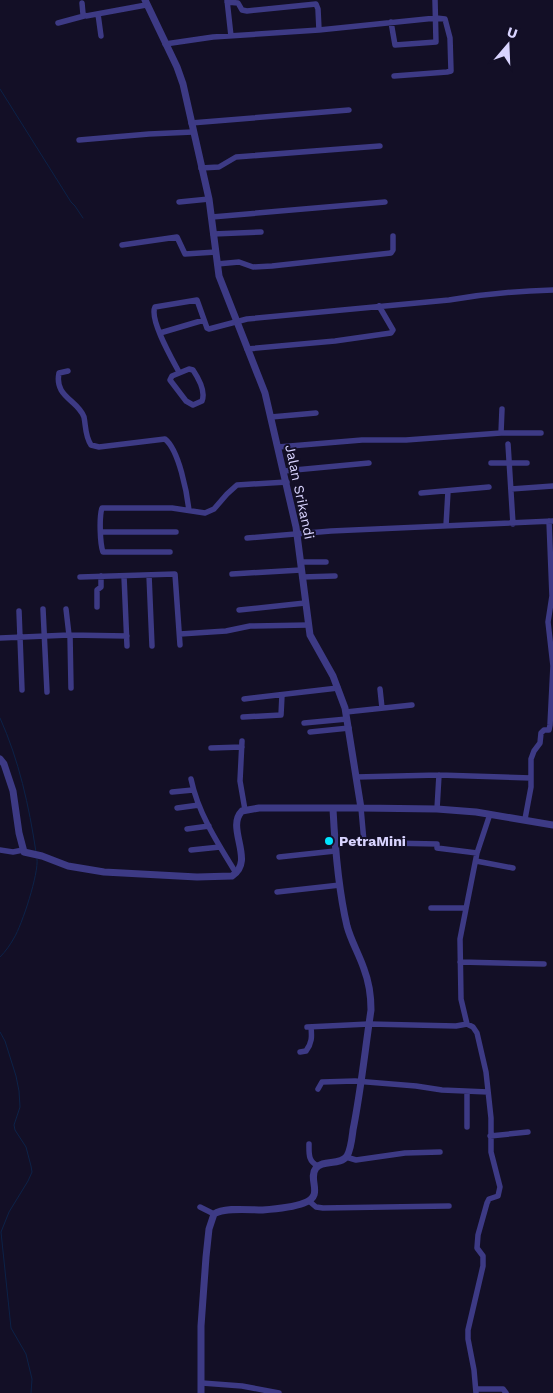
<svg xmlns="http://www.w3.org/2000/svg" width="553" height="1393" font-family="'Work Sans',sans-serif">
<rect width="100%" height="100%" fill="#130f26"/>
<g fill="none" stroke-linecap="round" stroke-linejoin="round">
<path stroke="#0c2248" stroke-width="1" d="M0,89L71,202L75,206L83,218
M0,718C19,760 29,806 36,852
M0,957C6,951 10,945 14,938C22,925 39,873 37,859
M0,1032L5,1041L16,1076L19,1091L20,1107L14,1125L15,1130L26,1147L31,1166L32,1172L28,1181L9,1212L1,1232L11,1328L26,1354L32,1379L31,1393"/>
<path stroke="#3d3a85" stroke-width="5.5" d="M227,0L231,36
M82,3L83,14L86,16L146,5
M98,14L101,36
M391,22L395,45L436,42L435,0
M58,23L84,16
M319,30L436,18L445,19L450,38L451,71L447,72L394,76
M165,44L213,37L319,30L318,9L316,4L247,11L242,10L238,3L227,2
M191,123L349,110
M79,140L149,134L193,132
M201,168L219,167L236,157L380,146
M179,202L209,199
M212,217L385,202
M213,234L261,232
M122,245L177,237L185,254L216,252
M217,264L239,262L253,267L272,266L391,253L393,250V236
M160,333L204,320
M247,349L335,341L391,333L393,330L379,306
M189,369L193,370C199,379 206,391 202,401L193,405L186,401L170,380L172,376Z
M68,371L59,373C54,397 78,400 84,417C86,427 85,436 91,445L99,447L165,439C179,450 187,493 189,510
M179,372C172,359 149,319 155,307L197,300L207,328L209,329L247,319L449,300C484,294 518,291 553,290
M271,417L316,413
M501,433L502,409
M508,444L513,524
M278,447L362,440H406L501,433H541
M491,463H527
M284,471L369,463
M511,489L553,486
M421,493L489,487
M446,526L448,491
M101,532H176
M247,538L331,531L553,521
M170,552H103C100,544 99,517 102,508H172L205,513L214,509L227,494L237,485L287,482
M301,562H326
M232,574L301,570
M149,575L152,646
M124,576L127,646
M80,577L175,574L180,645
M302,577L335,576
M97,607V590L101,587V576
M43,609L47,692
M66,609L69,635
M239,610L305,603
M19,611L22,690
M180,634L226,631L250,626L308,625
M70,635L71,688
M0,638L69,635L127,636
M380,689L382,708
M244,699L338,688
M346,712L412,705
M243,717L281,715L282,695
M304,723L347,719
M310,732L349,728
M242,741L240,781L245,810
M211,748L242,747
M356,777L439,775L531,778
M191,779C198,813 218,844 236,873
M172,792L193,790
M177,808L199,805
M361,808L364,842
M437,809L439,775
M525,819L531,787V759L534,751L540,743L541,733L544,730H549L550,725L553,666L548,622L552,596L549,521
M187,829L209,826
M388,843L437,844V848L477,853
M0,850L13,852L23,850
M191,850L220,847
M279,857L335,851
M476,861L513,868
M277,892L340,885
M431,908H465
M460,962L544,964
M307,1027L369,1024L456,1026L467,1024
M300,1052L306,1051C312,1043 312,1037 311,1027
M318,1089L322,1082L355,1081L416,1086L442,1090L488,1092
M467,1092V1127
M490,1136L528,1132
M309,1144C309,1154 308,1161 318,1166
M346,1157L356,1160L405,1153L440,1152
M309,1201L316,1207L323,1208L449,1206
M200,1207L214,1214
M202,1383L242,1386L279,1393
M476,1389H503L506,1393
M476,1393L474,1370L468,1339V1330L483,1266V1256L477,1248L478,1235L487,1203L489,1199L498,1196L500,1187L491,1152V1118L486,1072L477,1033L473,1027L467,1024L461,999L460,939L477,853L490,814"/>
<path stroke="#3d3a85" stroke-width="7" d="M145,0L177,67L183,84L209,199L219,276L265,393L296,527L310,635L333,676L345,708L361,808L437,809L476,812L553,825
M0,759L4,764L13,791L19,833L24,852L42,856L68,866L104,872L197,877L232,876C256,861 225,828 242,811L259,808H361
M201,1393V1326L206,1257L209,1229L214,1214C224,1207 249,1210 262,1210C276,1209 291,1208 304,1203C325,1196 307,1179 316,1168C323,1159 340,1166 347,1156C351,1149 352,1138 353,1130C361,1090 365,1050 371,1010C371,996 369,982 364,969C359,954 351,941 347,926C338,888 335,848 333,809"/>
</g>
<circle fill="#00e5ff" stroke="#130f26" stroke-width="2" cx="329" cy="841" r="5"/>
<g text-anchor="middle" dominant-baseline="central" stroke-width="4" stroke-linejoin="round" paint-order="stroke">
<g font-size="14" fill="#d9d4ff" stroke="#130f26">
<text transform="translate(300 492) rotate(78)">Jalan Srikandi</text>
</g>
<g font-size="14" font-weight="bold" fill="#d9d4ff" stroke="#130f26" text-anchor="start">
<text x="339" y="841">PetraMini</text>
</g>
</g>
<g transform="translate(508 45) rotate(19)" stroke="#130f26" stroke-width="4" paint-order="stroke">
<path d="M0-4L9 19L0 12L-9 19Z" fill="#d9d4ff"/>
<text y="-8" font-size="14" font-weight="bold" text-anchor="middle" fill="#d9d4ff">U</text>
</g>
</svg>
